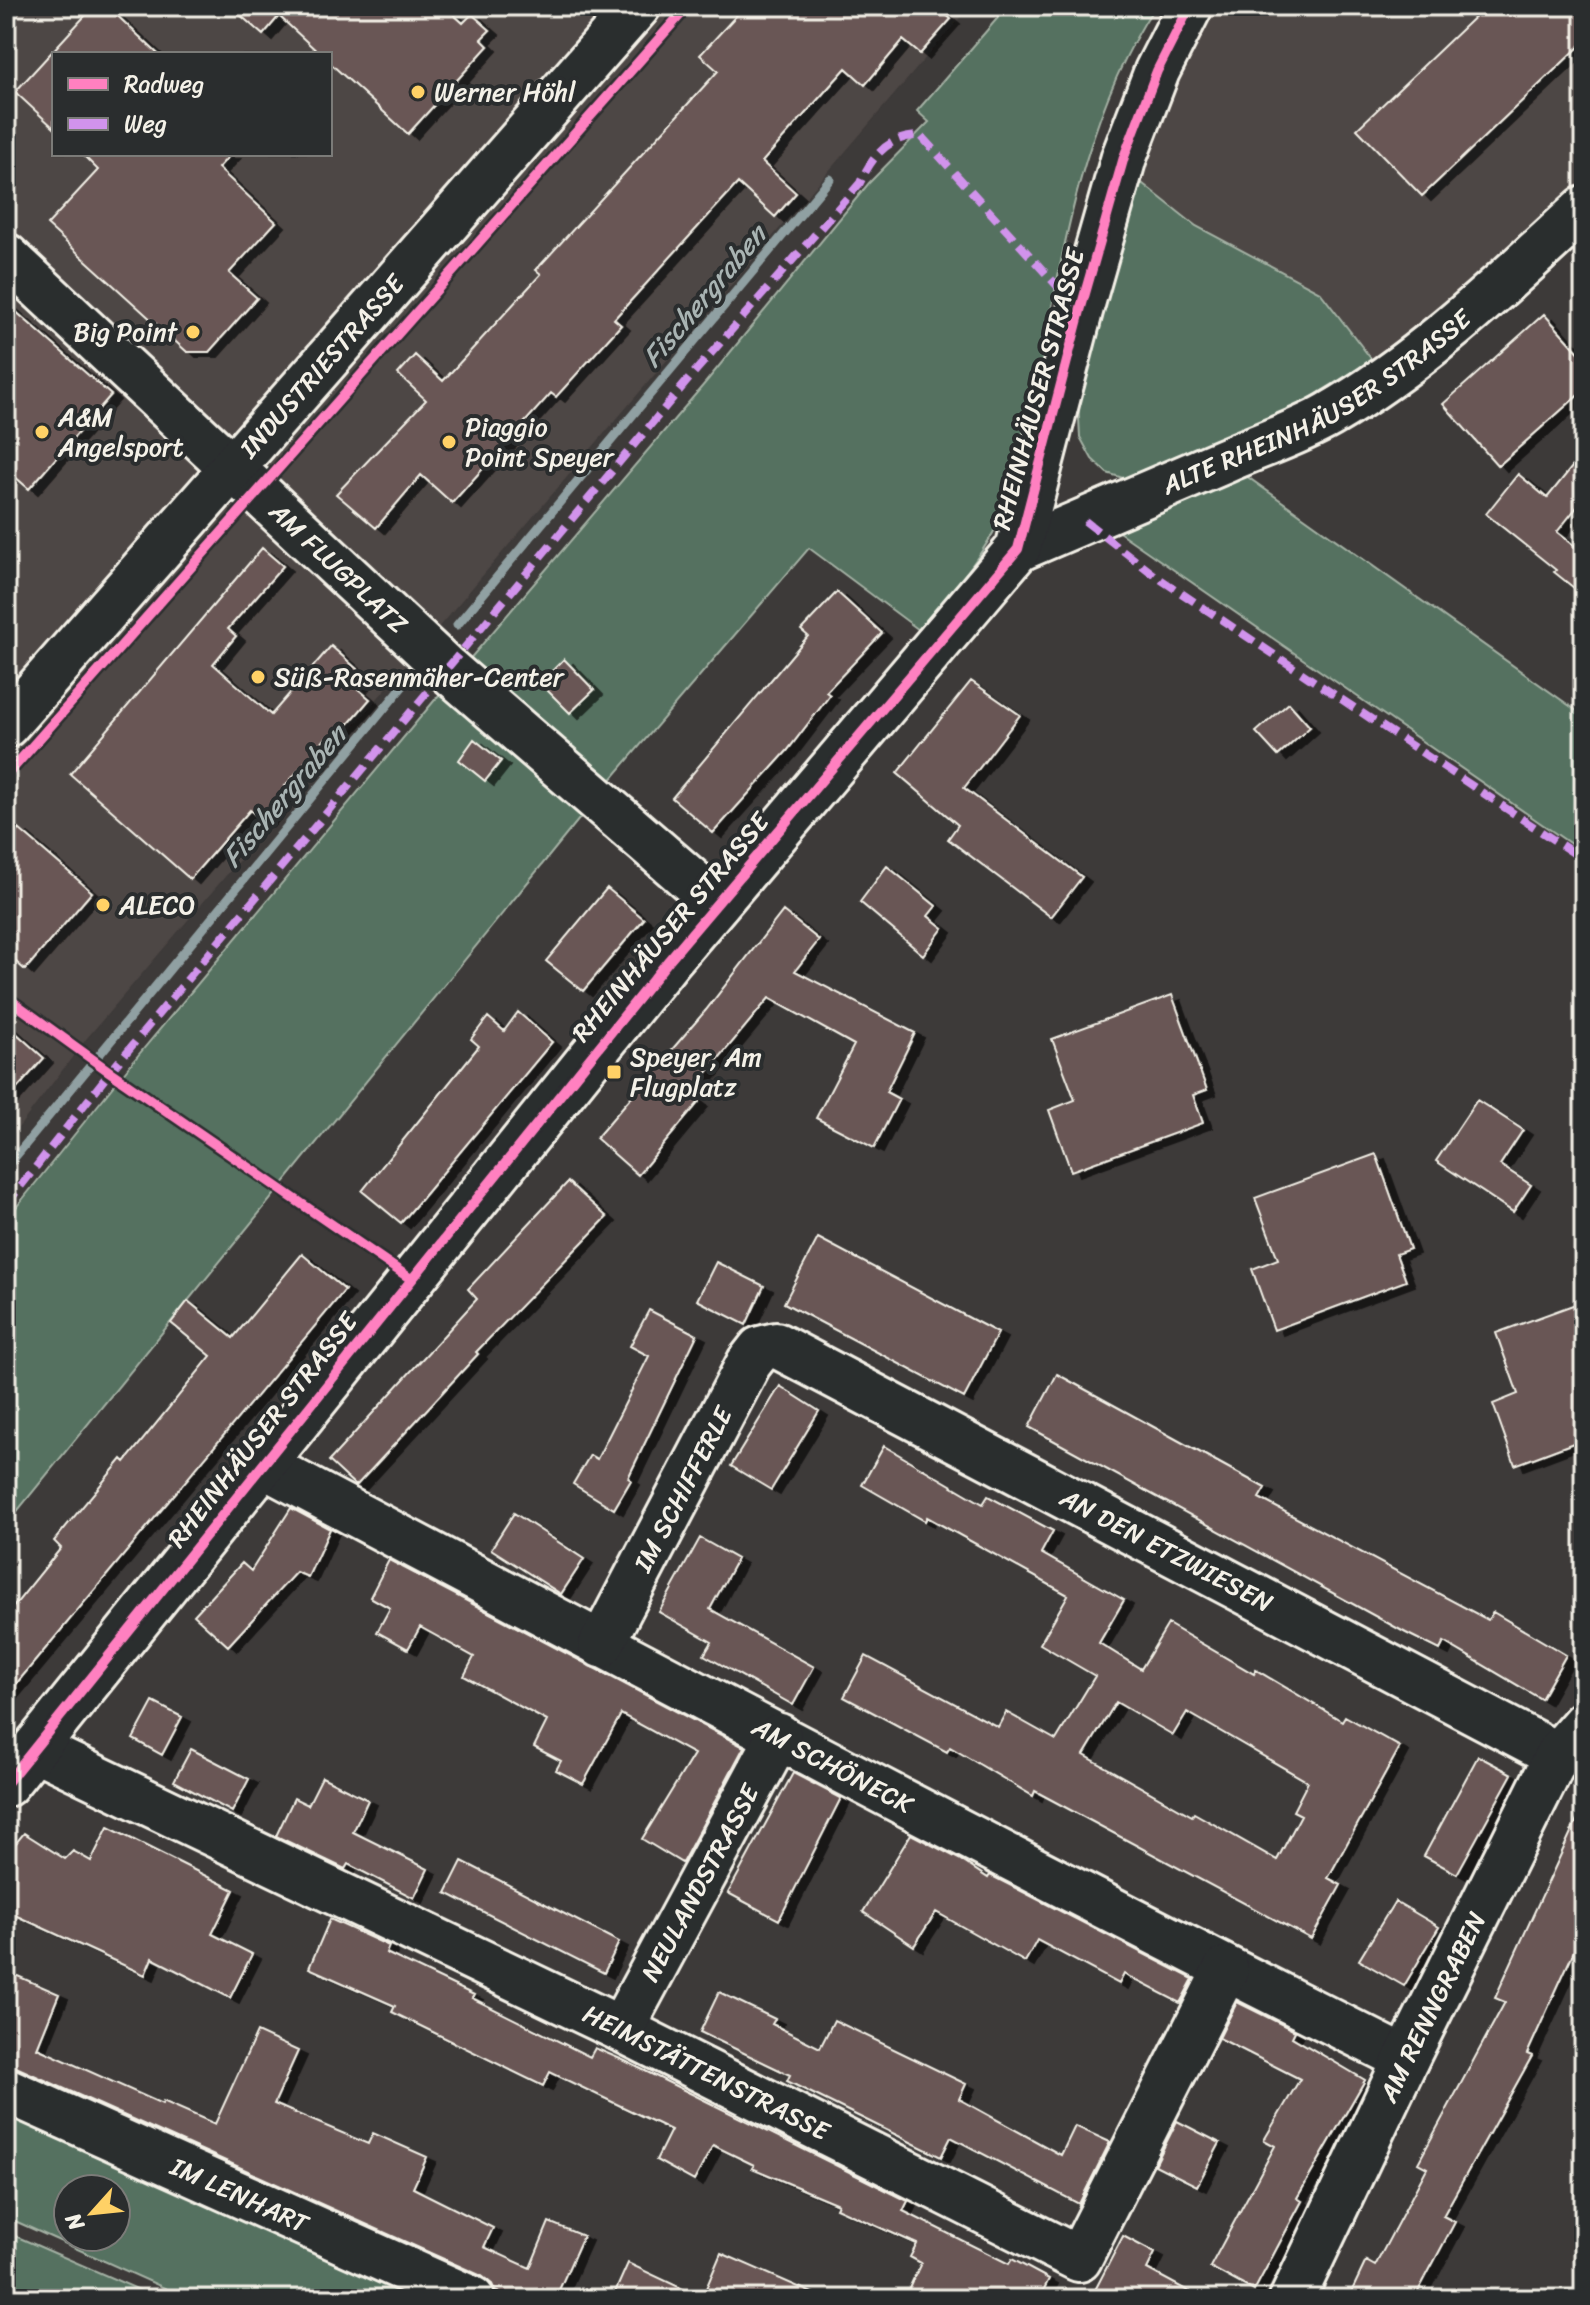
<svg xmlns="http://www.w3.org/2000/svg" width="1590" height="2305" font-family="Sriracha,sans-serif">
<defs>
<filter id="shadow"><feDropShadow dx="9" dy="5" stdDeviation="0" flood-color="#0009"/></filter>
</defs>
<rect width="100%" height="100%" fill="#3d3a39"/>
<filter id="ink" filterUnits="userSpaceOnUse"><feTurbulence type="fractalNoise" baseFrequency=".0125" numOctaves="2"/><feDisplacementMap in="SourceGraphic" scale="16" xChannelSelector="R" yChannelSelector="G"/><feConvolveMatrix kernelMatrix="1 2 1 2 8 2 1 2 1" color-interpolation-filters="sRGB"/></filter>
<g filter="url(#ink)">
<path fill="#4d4644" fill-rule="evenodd" d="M6,6H970L87,1038L6,1144ZM54,54H330V154H54Z
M1214,6H1584V182L1430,328L1372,360L1320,292L1196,226L1138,180L1172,75Z"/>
<path fill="#557160" stroke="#a4b1a4" stroke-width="2" fill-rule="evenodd" d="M1008,6H1155C1093,101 1068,218 1048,328C1038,385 1028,459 1004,512C984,556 950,593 919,630L809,548L614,776L6,1525V1220L130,1065L439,695L706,382L869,183L929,122L917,111Z
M1138,180L1196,226L1320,292L1372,360L1276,419L1126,479L1107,473L1092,459L1080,437L1078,399Z
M1235,468L1584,716V853L1113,528Z
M6,2113L430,2299H189L6,2217ZM68,2189H116V2237H68Z
M6,2232L160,2299H6Z"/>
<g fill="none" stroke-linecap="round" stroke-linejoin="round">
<path stroke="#90a0a2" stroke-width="9" d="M457,625L830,179
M6,1168L412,675"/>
</g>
<path fill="#695754" stroke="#f4f1e8" stroke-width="2" fill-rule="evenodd" filter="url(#shadow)" d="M94,6H107L158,54H54V128L15,92Z
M230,6H444L463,23L472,14L490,30L481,39L488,46L408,134L330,63V54H320L279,16L263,35Z
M745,6H936L951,19L920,54L903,40L865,85L846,68L762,162L796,193L775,217L738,183L614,319L621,325L556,397L551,393L452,503L421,475L376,528L336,494L426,400L398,374L415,355L443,381L541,274L536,270L718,71L700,55Z
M1486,6H1584V42L1422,196L1357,129Z
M82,154H231L218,168L276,222L229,273L257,298L209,352H187L47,225L98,170Z
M6,303L111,395L29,489L6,469Z
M1544,314L1584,358V390L1498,466L1443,404Z
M1584,452V498L1557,532L1575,546L1584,535V596L1554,572L1556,570L1486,514L1518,474L1547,498Z
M262,548L283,566L228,629L236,636L213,664L271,715L331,646L366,677L357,688L370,699L332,743L326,738L285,786L291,791L264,822L250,810L190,879L70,774Z
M837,592L882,633L826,692L830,695L787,751L713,833L672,798L808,636L801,630Z
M564,659L594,690L570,713L540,683Z
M971,681L1020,715L964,788L1082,877L1051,917L948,839L958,825L897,773Z
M1289,703L1310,727L1278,756L1256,732Z
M474,739L501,761L485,781L459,760Z
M19,829L92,892L25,970L6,953V844Z
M887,866L936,906L928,916L943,928L923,955L860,902Z
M607,888L644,919L583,991L546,961Z
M783,911L819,940L795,971L915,1033L886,1092L899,1099L874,1148L816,1118L854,1045L769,998L689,1094L699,1102L638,1175L596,1138L706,1010Z
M1172,995L1207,1090L1193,1095L1203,1123L1071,1171L1049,1110L1075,1100L1052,1039Z
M518,1012L552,1042L401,1223L362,1191L479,1046L471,1039L488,1017L504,1031Z
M6,1024L44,1058L6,1101Z
M1477,1100L1523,1130L1500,1165L1531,1185L1513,1212L1436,1161Z
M1376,1154L1410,1249L1396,1254L1406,1281L1274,1330L1252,1269L1278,1259L1255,1198Z
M568,1182L607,1217L476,1352L478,1354L356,1486L329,1461L477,1299L468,1289Z
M818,1238L998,1333L964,1398L784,1303Z
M302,1254L345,1290L6,1696V1616L61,1548L54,1541L122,1459L125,1462L211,1356L171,1323L188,1301L233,1338Z
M716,1262L764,1286L746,1325L697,1300Z
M1584,1301V1439L1515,1465L1493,1404L1518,1394L1496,1333Z
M649,1310L697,1335L628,1478L631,1480L614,1509L573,1484L590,1455L597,1459L649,1356L630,1346Z
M1057,1374L1265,1488L1259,1498L1488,1620L1493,1612L1566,1655L1541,1699L1444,1642L1440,1650L1406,1633L1029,1427Z
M780,1386L819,1411L771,1490L731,1466Z
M884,1446L983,1504L988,1496L1053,1531L1041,1553L1124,1600L1099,1643L1141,1669L1168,1624L1254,1674L1256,1670L1342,1721L1345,1716L1400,1747L1328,1878L1341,1885L1311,1939L1035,1791L1033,1796L950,1747L947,1752L844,1697L866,1656L998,1727L1006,1712L1056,1740L1095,1676L1040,1644L1068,1595L927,1517L925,1521L862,1485ZM1116,1702L1173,1735L1187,1712L1308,1782L1293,1811L1301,1815L1277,1860L1194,1813L1192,1816L1084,1755Z
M291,1508L330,1529L308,1577L296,1572L228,1646L194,1615L242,1563L251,1571Z
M514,1513L584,1559L561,1594L491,1549Z
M700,1538L737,1559L710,1609L814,1667L793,1705L704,1655L712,1642L659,1612Z
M389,1560L744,1747L682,1863L642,1839L694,1754L621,1714L583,1784L556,1770L561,1761L534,1747L547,1721L464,1676L474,1657L420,1627L408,1649L377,1632L390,1608L370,1597Z
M153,1702L182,1717L162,1755L133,1739Z
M191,1749L249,1779L232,1812L174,1781Z
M1478,1756L1512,1774L1457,1874L1424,1856Z
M793,1773L841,1798L779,1920L728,1893Z
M322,1777L368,1800L353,1832L428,1869L414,1898L348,1864L345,1869L276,1836L294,1798L308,1805Z
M1584,1804V1929L1527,2054L1532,2056L1443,2216L1455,2222L1414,2299H1348L1366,2261L1375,2266L1427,2168L1418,2163L1505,2002L1495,1998Z
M108,1827L234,1890L212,1934L252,1954L230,1998L152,1958L145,1975L6,1911V1855L24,1833L65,1859L73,1851L91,1861Z
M911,1834L959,1859L988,1878L990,1875L1193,1979L1180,2003L1124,1974L1119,1984L1037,1940L1025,1962L936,1912L914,1946L863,1912Z
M462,1861L619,1942L604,1973L446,1893Z
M1395,1901L1439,1927L1404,1986L1359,1960Z
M330,1919L389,1946L386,1953L474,1995L472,1998L590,2057L595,2048L625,2061L908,2201L903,2211L1009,2264L1012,2259L1049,2279L1039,2299H904L921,2263L910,2257L917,2244L836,2208L838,2204L752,2168L754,2165L713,2145L694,2181L656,2160L671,2130L550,2072L543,2086L392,2012L395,2006L309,1968Z
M6,1971L59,1994L37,2048L162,2104L163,2101L215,2124L257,2032L298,2051L274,2104L368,2144L373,2133L427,2157L413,2188L493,2228L484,2247L530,2268L549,2222L583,2236L555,2299H514L495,2291L492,2284L482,2276L16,2067L6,2065Z
M719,1992L775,2019L772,2024L820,2048L834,2020L966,2084L959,2099L1061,2155L1075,2126L1110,2142L1079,2204L951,2137L941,2157L787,2081L790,2075L700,2032Z
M1237,2002L1295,2031L1292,2037L1365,2080L1297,2198L1302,2201L1254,2291L1210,2267L1275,2146L1264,2140L1300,2079L1219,2038Z
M1177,2121L1220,2143L1197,2186L1155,2165Z
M1123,2236L1155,2253L1147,2269L1203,2299H1107L1094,2292Z
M721,2253L826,2299H612L628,2263L702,2298Z"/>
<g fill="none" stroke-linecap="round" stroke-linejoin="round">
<defs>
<g id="minor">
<path id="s1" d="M6,256L447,669L717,903"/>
<path id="s2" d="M1018,549C1087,520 1155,490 1224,461C1260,445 1296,434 1329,415C1424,360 1504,282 1584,209"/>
<path id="s3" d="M6,725L638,6"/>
<path id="s4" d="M263,1465C642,1666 1022,1867 1406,2059"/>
<path id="s5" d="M601,1645L749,1363L760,1349L776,1345L1557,1755"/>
<path id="s6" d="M36,1749L621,2029L1079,2259L1226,1969"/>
<path d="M6,1784L669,960L1018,549L1080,311L1124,157L1157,71L1190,6"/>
<path id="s7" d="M621,2029L779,1736"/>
<path id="s8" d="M6,2090L472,2299"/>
<path id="s9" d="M1292,2299L1406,2059L1557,1755L1584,1724"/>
</g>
</defs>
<use href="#minor" stroke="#f4f1e8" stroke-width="50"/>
<use href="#minor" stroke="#2a2d2e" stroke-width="44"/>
<path stroke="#d193ec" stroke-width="8" stroke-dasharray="16 8" stroke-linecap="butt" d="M1085,521L1157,577L1584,860
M6,1205L110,1072L693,374L860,183C872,156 889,135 921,136L1080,311"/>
<defs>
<path id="cycleway" d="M6,776L688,6
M6,997L110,1072L411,1279
M6,1784L669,960L1018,549L1080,311L1124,157L1157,71L1190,6"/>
</defs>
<use href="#cycleway" stroke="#2a2d2e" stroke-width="15"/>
<use href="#cycleway" stroke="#ff80c0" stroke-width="10"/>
</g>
</g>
<g fill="#ffd166" stroke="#2a2d2e" stroke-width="3">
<circle cx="418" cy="92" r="8"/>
<circle cx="193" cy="332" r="8"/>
<circle cx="42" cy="432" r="8"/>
<circle cx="449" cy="442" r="8"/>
<circle cx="258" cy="677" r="8"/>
<circle cx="103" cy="905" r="8"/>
<rect x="606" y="1064" width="16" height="16" rx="4"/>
</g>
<g text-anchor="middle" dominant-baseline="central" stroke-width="8" stroke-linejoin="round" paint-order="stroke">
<g font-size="26" fill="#f4f1e8" stroke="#2a2d2e" text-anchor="start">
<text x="434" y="92">Werner Höhl</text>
<text x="177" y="332" text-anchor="end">Big Point</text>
<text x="58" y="417">A&amp;M<tspan x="58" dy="30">Angelsport</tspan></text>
<text x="465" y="427">Piaggio<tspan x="465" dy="30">Point Speyer</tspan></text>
<text x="274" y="677">Süß-Rasenmäher-Center</text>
<text x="119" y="905">ALECO</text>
<text x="630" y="1057">Speyer, Am<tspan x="630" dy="30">Flugplatz</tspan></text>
</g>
<g font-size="26" fill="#f4f1e8" stroke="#2a2d2e">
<text stroke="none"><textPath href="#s3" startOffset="478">INDUSTRIESTRASSE</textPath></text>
<text transform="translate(1038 389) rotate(-75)">RHEINHÄUSER STRASSE</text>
<text stroke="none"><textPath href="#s2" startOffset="334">ALTE RHEINHÄUSER STRASSE</textPath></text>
<text stroke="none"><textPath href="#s1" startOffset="456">AM FLUGPLATZ</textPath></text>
<text transform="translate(670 927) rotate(-50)">RHEINHÄUSER STRASSE</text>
<text transform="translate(262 1430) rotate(-52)">RHEINHÄUSER STRASSE</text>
<text stroke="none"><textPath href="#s5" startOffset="176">IM SCHIFFERLE</textPath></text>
<text stroke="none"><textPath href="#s5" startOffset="794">AN DEN ETZWIESEN</textPath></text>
<text stroke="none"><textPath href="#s4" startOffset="644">AM SCHÖNECK</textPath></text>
<text stroke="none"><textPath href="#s7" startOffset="166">NEULANDSTRASSE</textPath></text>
<text stroke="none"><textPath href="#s9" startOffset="324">AM RENNGRABEN</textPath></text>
<text stroke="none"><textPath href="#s6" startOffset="744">HEIMSTÄTTENSTRASSE</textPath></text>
<text stroke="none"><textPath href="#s8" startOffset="256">IM LENHART</textPath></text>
</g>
<g font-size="28" font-style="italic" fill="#a9b4b3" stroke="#2a2d2e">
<text transform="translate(704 296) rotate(-50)">Fischergraben</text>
<text transform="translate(284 796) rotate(-50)">Fischergraben</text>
</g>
</g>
<rect width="1590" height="2305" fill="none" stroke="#2a2d2e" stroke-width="32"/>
<rect x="16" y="16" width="1558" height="2273" fill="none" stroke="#f4f1e8" stroke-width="3" filter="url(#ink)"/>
<rect x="52" y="52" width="280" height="104" fill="#2a2d2e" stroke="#7b7b78" stroke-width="2"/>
<rect x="68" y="78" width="40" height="12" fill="#ff80c0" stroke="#7b7b78" stroke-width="2"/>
<text x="124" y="92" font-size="24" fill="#f4f1e8">Radweg</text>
<rect x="68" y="118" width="40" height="12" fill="#d193ec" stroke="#7b7b78" stroke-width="2"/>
<text x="124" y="132" font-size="24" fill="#f4f1e8">Weg</text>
<g transform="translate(92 2213) rotate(243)"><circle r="38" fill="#2a2d2e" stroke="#7b7b78" stroke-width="2"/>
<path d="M0-6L14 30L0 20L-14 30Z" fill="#ffd166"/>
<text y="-12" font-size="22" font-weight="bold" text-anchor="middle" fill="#f4f1e8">N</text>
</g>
</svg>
